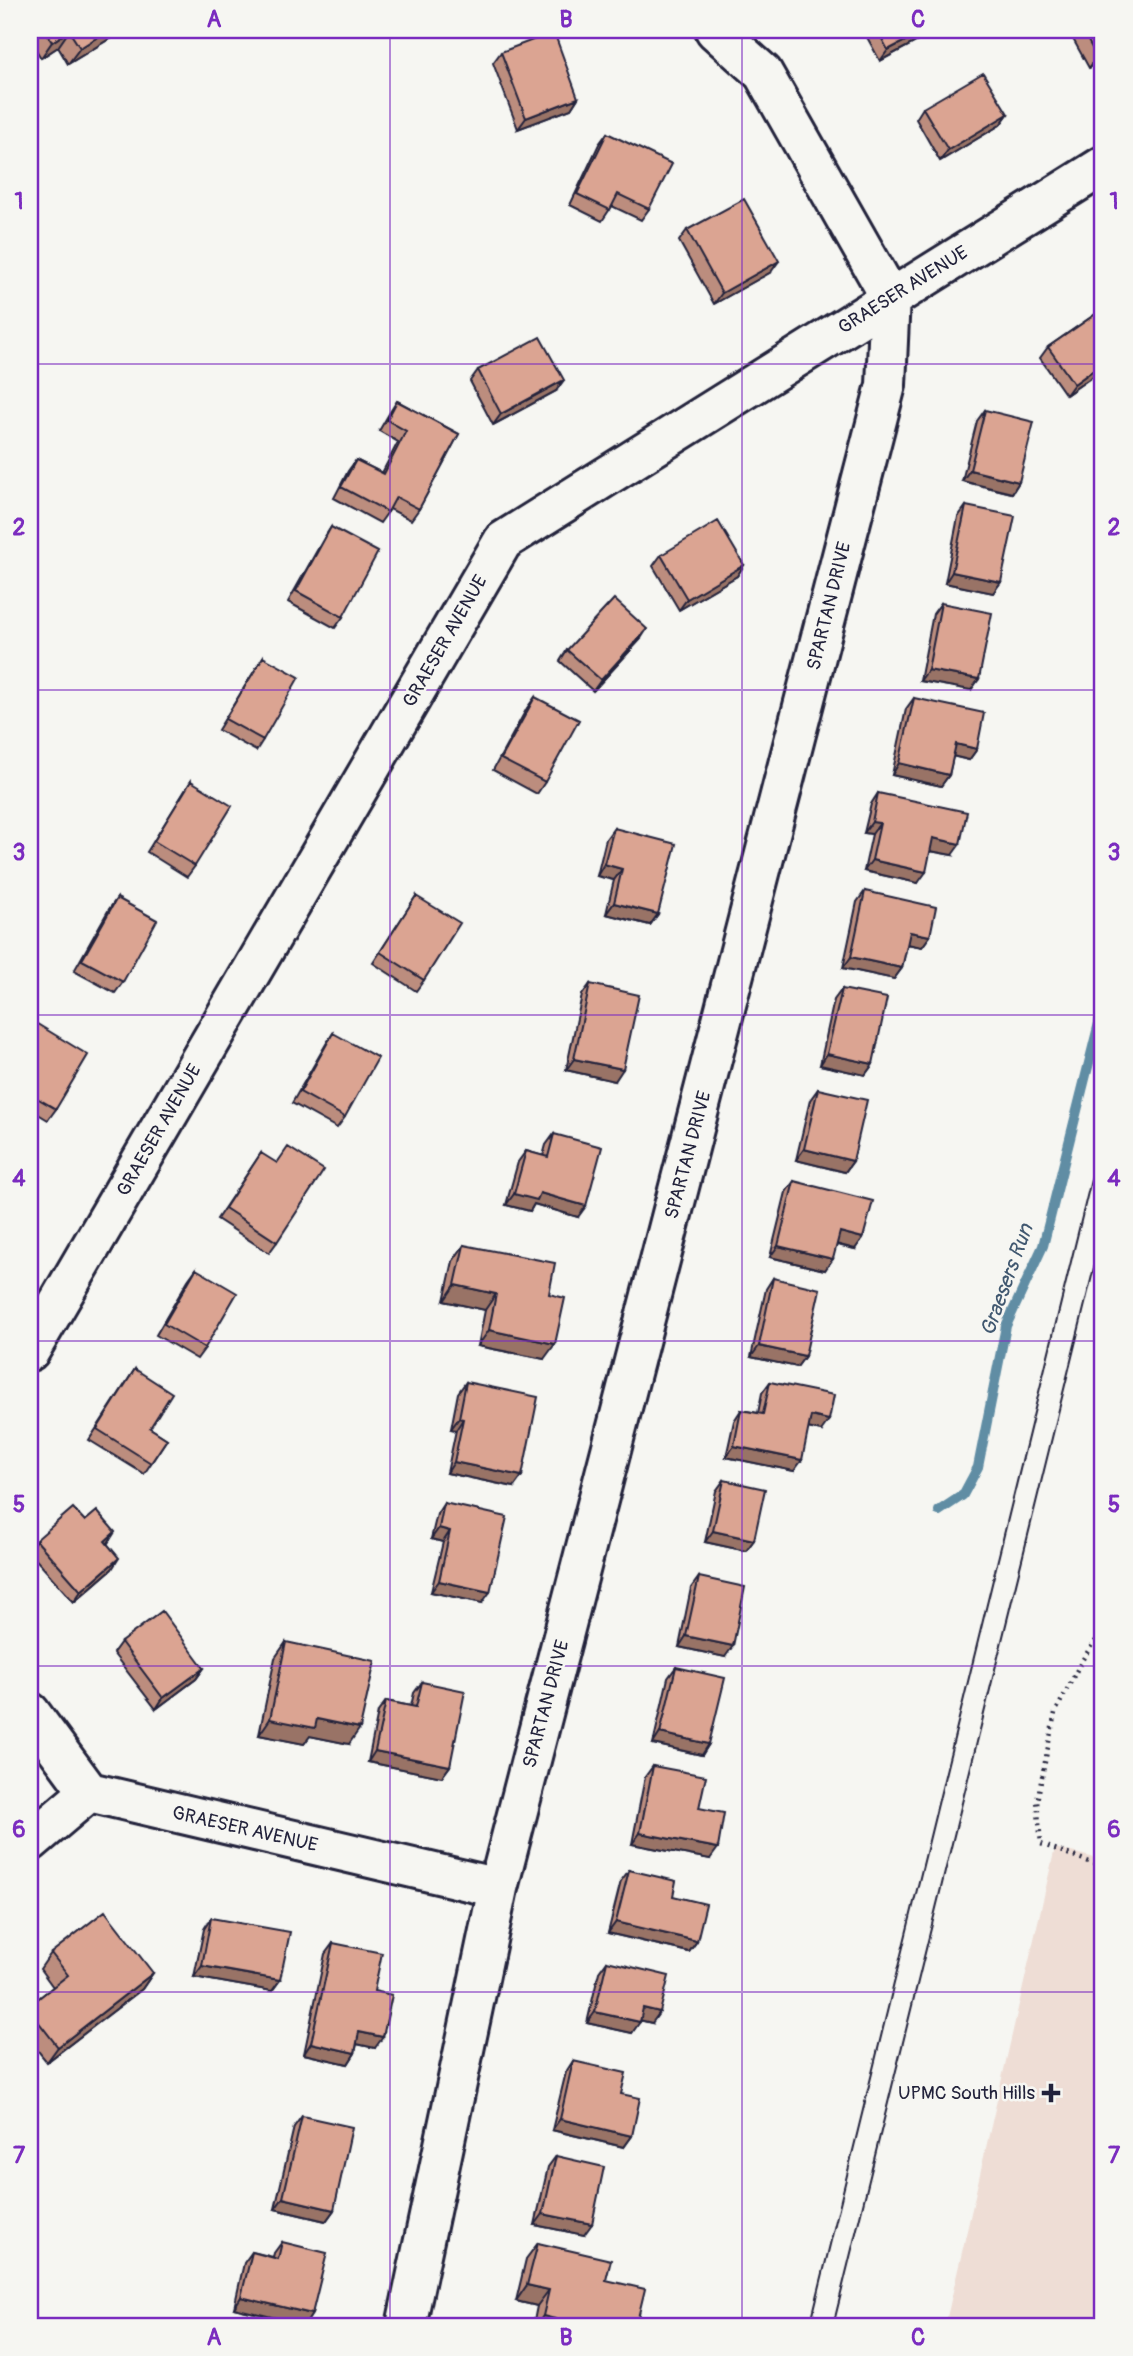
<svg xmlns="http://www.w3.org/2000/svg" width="1133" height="2356" font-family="Pangolin,sans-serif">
<rect width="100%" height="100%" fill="#f6f6f2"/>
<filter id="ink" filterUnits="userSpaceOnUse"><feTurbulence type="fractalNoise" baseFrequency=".0143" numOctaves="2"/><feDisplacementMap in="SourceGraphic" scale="14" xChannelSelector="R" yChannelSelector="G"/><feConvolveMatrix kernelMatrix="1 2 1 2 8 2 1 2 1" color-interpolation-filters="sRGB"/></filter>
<g filter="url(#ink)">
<path fill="#eeddd5" d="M1055,1848L1103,1860V2326H945Z"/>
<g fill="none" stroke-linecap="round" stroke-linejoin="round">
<path stroke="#608da4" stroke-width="10" d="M939,1511L963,1495L978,1467L1006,1326L1043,1246L1103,1007"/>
<defs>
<path id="minor" d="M30,1351L503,541L1103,166
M30,1712L89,1792L498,1888
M30,1842L89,1792
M406,2326L498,1888L886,385L890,297L763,73L715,30"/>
</defs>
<use href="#minor" stroke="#22223b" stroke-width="44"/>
<path stroke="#22223b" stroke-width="4.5" stroke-dasharray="2 5" stroke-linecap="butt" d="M1103,1628L1081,1662L1055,1713L1037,1801L1041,1844L1103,1867"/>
<use href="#minor" stroke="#f6f6f2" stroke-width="38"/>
<path stroke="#22223b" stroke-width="2" d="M810,2326L1103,1131
M833,2326L1103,1231"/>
</g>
<path fill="#bc8d7e" stroke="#22223b" stroke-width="2" d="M30,30H124L68,64L58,47L41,58L30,40Z
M863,30H931L927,36L880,61Z
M1068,30H1103V61L1089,68Z
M501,52L578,98L571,109L518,129L493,63Z
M923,108L1008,114L1000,125L940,161L916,119Z
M607,133L649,209L641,220L612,206L602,221L570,205L599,144Z
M687,230L771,272L714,304L679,241Z
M1103,309V369L1066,395L1040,358L1048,347Z
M478,370L556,391L493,425L470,381Z
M397,401L459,434L419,509L411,520L390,509L380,523L334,498L348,471L356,460L382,473L398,442L379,431L390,412Z
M985,410L1019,482L1012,493L962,481L977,421Z
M966,506L1001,582L993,593L945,583L958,517Z
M331,527L343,617L335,628L288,602L324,538Z
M661,555L744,565L737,576L679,610L653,566Z
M941,603L979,679L971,690L920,681L933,614Z
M640,640L593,691L560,661L567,650Z
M263,657V740L256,751L218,730Z
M535,697L545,782L537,794L493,770L527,708Z
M914,698L977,749L969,760L953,756L949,775L941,786L892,775L906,709Z
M191,781L195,866L187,877L147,852Z
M878,793L952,855L930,851L918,883L864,871L872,834L864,833L871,804Z
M614,828L658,914L650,925L606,914L614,880L597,876L606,839Z
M865,891L930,936L922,947L907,944L902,968L894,979L843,968L857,902Z
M416,896L424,980L416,991L373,963Z
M117,898L123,982L115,993L74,971L109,909Z
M590,984L615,1081L566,1070L582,995Z
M842,989L873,1064L865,1075L820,1065L834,1000Z
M34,1022L56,1109L48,1120L30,1109V1029Z
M333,1033L345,1117L337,1128L292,1103L326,1044Z
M818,1089L853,1161L845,1172L796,1160L810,1100Z
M554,1134L578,1217L534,1204L530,1211L506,1205L518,1162L526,1151L543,1156L546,1145Z
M261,1153L277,1242L269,1253L217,1219Z
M794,1181L855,1249L837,1245L825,1270L770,1257L786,1192Z
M464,1245L549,1294L544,1359L478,1346L485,1310L444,1301L453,1261Z
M196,1269L205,1348L197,1359L156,1335L188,1280Z
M773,1278L805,1356L797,1367L751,1357L766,1289Z
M135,1369L150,1428L167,1439L144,1474L89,1440Z
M466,1382L514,1487L447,1473L456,1430L451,1429L458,1393Z
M770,1382L821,1431L808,1428L794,1471L726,1457L734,1421L741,1410L758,1413L762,1393Z
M724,1480L754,1540L746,1551L705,1542L716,1491Z
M444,1503L482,1603L431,1592L443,1542L431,1539L437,1514Z
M85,1521L107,1544L112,1569L74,1602L30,1553V1549L36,1540Z
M699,1577L725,1657L679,1647L691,1588Z
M121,1642L204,1668L196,1679L156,1709L113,1653Z
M286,1642L349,1744L310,1736L304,1744L259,1735L275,1658Z
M676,1667L709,1744L702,1755L653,1744L668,1678Z
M422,1682L450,1766L442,1777L368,1762L378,1712L386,1701L411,1706L414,1693Z
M653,1766L699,1808L710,1859L632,1844L645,1777Z
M629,1870L673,1896L697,1941L689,1952L608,1933L621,1881Z
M211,1918L280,1980L272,1991L194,1977L204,1929Z
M333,1943L374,1991L375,2048L357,2044L355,2053L348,2064L304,2054L325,1954Z
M51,1953L153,1973L142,1989L47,2062L30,2041V2005L53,1987L40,1969Z
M607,1961L652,2023L640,2020L632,2033L587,2023L599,1972Z
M573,2061L621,2094L632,2136L624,2147L552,2130L566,2072Z
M302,2116L334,2210L326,2221L275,2209L294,2127Z
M556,2156L584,2235L535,2225L548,2167Z
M282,2242L312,2314L305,2325L234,2308L244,2263L252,2252L273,2257L274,2253Z
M538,2243L606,2280L636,2326H533L537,2306L516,2301L526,2259Z"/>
<path fill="#997366" stroke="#22223b" stroke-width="2" d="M109,30H124L68,64L80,48Z
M926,30H931L927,36L880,61L888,50Z
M69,31L58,47L41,58L52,42Z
M1103,54V61L1089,68L1097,57Z
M578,98L571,109L518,129L526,118Z
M1008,114L1000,125L940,161L948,150Z
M779,261L771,272L714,304L722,293Z
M1103,363V369L1066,395L1074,384Z
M564,380L556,391L493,425L501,414Z
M970,470L1019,482L1012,493L962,481Z
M744,565L737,576L679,610L687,599Z
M952,572L1001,582L993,593L945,583Z
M647,629L640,640L593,691L601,680Z
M928,670L979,679L971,690L920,681Z
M956,744L977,749L969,760L948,755Z
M899,763L949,775L941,786L892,775Z
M872,822L880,823L872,834L864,833Z
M933,838L960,844L952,855L925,850Z
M872,860L926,872L918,883L864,871Z
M604,864L622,869L614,880L597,876Z
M614,903L658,914L650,925L606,914Z
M910,932L930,936L922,947L902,943Z
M851,957L902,968L894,979L843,968Z
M827,1054L873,1064L865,1075L820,1065Z
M574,1059L623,1069L615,1081L566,1070Z
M804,1149L853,1161L845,1172L796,1160Z
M540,1193L586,1206L578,1217L534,1204L530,1211L506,1205L514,1194Z
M840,1232L863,1238L855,1249L832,1243Z
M778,1246L833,1259L825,1270L770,1257Z
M455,1285L496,1294L485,1310L444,1301Z
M489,1330L555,1344L544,1359L478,1346Z
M759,1346L805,1356L797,1367L751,1357Z
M811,1416L829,1420L821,1431L803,1427Z
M459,1418L463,1419L456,1430L451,1429Z
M734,1446L802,1460L794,1471L726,1457Z
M454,1462L522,1476L514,1487L447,1473Z
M439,1528L450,1531L443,1542L431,1539Z
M713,1531L754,1540L746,1551L705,1542Z
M115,1532L108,1543L97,1552L105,1541Z
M119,1558L112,1569L74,1602L81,1591Z
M439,1581L490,1592L482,1603L431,1592Z
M686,1636L733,1646L725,1657L679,1647Z
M204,1668L196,1679L156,1709L163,1698Z
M270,1719H317L360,1728L349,1744L310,1736L304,1744L259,1735Z
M660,1733L709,1744L702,1755L653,1744Z
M375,1751L450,1766L442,1777L368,1762Z
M640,1833L718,1848L710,1859L632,1844Z
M616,1922L697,1941L689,1952L608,1933Z
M202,1966L280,1980L272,1991L194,1977Z
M153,1973L142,1989L47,2062L58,2047Z
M643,2008L660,2012L652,2023L635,2019Z
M595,2012L640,2022L632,2033L587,2023Z
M359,2032L383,2037L375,2048L352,2043Z
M311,2043L355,2053L348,2064L304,2054Z
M560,2119L632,2136L624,2147L552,2130Z
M283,2198L334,2210L326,2221L275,2209Z
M543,2214L592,2224L584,2235L535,2225Z
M527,2285L549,2290L537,2306L516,2301Z
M241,2297L312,2314L305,2325L234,2308Z
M543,2316L584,2326H536Z"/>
<path fill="#dba492" stroke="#22223b" stroke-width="2" d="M44,30H109L80,48L69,31L52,42Z
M877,30H926L888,50Z
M1082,30H1103V54L1097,57Z
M554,32L578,98L526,118L501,52Z
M983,73L1008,114L948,150L923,108Z
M607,133L672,164L649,209L618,194L610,210L577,194Z
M744,199L779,261L722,293L687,230Z
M1103,309V363L1074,384L1048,347Z
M540,337L564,380L501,414L478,370Z
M397,401L459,434L419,509L396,497L388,512L341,487L356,460L384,474L406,431L387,420Z
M985,410L1034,422L1019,482L970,470Z
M966,506L1015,516L1001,582L952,572Z
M718,521L744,565L687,599L661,555Z
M331,527L378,552L343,617L296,591Z
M614,599L647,629L601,680L567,650Z
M941,603L992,613L979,679L928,670Z
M263,657L299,677L263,740L225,719Z
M535,697L579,720L545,782L501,759Z
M914,698L984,713L977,749L956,744L949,775L899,763Z
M191,781L232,806L195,866L154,841Z
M878,793L967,812L960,844L933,838L926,872L872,860L880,823L872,822Z
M614,828L676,844L658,914L614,903L622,869L604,864Z
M865,891L936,907L930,936L910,932L902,968L851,957Z
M416,896L460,923L424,980L380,952Z
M117,898L157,920L123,982L82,960Z
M590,984L639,995L623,1069L574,1059Z
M842,989L887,998L873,1064L827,1054Z
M34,1022L88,1055L56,1109L30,1094V1030Z
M333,1033L378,1058L345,1117L300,1092Z
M818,1089L867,1100L853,1161L804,1149Z
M554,1134L602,1147L586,1206L540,1193L537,1200L514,1194L526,1151L548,1157Z
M288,1147L324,1170L277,1242L225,1208L261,1153L277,1163Z
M794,1181L873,1201L863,1238L840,1232L833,1259L778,1246Z
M464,1245L555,1263L549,1294L565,1298L555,1344L489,1330L496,1294L455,1285Z
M196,1269L237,1293L205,1348L164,1324Z
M773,1278L820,1289L805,1356L759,1346Z
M135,1369L172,1393L150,1428L167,1439L151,1463L97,1429Z
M466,1382L538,1397L522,1476L454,1462L463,1419L459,1418Z
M770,1382L834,1395L829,1420L811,1416L802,1460L734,1446L741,1410L763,1414Z
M724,1480L765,1489L754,1540L713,1531Z
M444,1503L507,1517L490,1592L439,1581L450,1531L439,1528Z
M73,1508L85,1521L97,1511L115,1532L105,1541L119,1558L81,1591L36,1540Z
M699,1577L745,1587L733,1646L686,1636Z
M162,1611L204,1668L163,1698L121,1642Z
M286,1642L375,1661L360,1728L317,1719L315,1728L270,1719Z
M676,1667L725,1678L709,1744L660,1733Z
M422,1682L465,1691L450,1766L375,1751L386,1701L416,1707Z
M653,1766L706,1776L699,1808L724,1813L718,1848L640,1833Z
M629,1870L676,1881L673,1896L706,1904L697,1941L616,1922Z
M105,1911L153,1973L58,2047L30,2011V2005L68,1975L51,1953Z
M211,1918L290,1932L280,1980L202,1966Z
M333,1943L382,1953L374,1991L392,1995L383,2037L359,2032L355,2053L311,2043Z
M607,1961L669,1976L660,2012L643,2008L640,2022L595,2012Z
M573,2061L626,2073L621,2094L640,2098L632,2136L560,2119Z
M302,2116L352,2127L334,2210L283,2198Z
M556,2156L604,2167L592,2224L543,2214Z
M282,2242L327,2253L312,2314L241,2297L252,2252L278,2259Z
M538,2243L611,2260L606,2280L645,2289L636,2326H584L543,2316L549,2290L527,2285Z"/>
</g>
<path fill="none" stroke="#7b2cbf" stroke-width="2" stroke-opacity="0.55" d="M390,30V2326M742,30V2326M30,364H1103M30,690H1103M30,1015H1103M30,1341H1103M30,1666H1103M30,1992H1103"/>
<path fill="#22223b" stroke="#f6f6f2" stroke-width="2.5" d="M1047.5 2082.5h7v7h7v7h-7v7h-7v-7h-7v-7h7z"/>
<g text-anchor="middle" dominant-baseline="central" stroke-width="5" stroke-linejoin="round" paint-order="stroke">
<g font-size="19" fill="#22223b" stroke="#f6f6f2">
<text transform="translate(903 290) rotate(-32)">GRAESER AVENUE</text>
<text transform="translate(829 606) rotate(-76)">SPARTAN DRIVE</text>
<text transform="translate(445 641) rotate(-60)">GRAESER AVENUE</text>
<text transform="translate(159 1130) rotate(-60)">GRAESER AVENUE</text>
<text transform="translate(688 1155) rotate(-75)">SPARTAN DRIVE</text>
<text transform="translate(546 1704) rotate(-75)">SPARTAN DRIVE</text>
<text transform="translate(245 1829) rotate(13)">GRAESER AVENUE</text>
</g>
<g font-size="19" fill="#22223b" stroke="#f6f6f2" text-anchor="end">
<text x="1035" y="2093">UPMC South Hills</text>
</g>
<g font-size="21" font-style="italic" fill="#415870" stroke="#f6f6f2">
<text transform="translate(1007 1280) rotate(-70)">Graesers Run</text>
</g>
</g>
<rect width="1133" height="2356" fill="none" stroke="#f6f6f2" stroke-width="77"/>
<rect x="38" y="38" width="1056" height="2280" fill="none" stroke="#7b2cbf" stroke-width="2.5"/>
<g font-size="23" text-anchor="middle" font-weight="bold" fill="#7b2cbf">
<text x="214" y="27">A</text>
<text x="566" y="27">B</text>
<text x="918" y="27">C</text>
<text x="19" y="209">1</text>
<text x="1114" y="209">1</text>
<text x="19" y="535">2</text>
<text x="1114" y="535">2</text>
<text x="19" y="860">3</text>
<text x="1114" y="860">3</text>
<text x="19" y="1186">4</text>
<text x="1114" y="1186">4</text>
<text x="19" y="1512">5</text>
<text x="1114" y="1512">5</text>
<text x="19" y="1837">6</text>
<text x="1114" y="1837">6</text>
<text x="19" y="2163">7</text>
<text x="1114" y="2163">7</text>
<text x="214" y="2345">A</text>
<text x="566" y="2345">B</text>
<text x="918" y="2345">C</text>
</g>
</svg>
